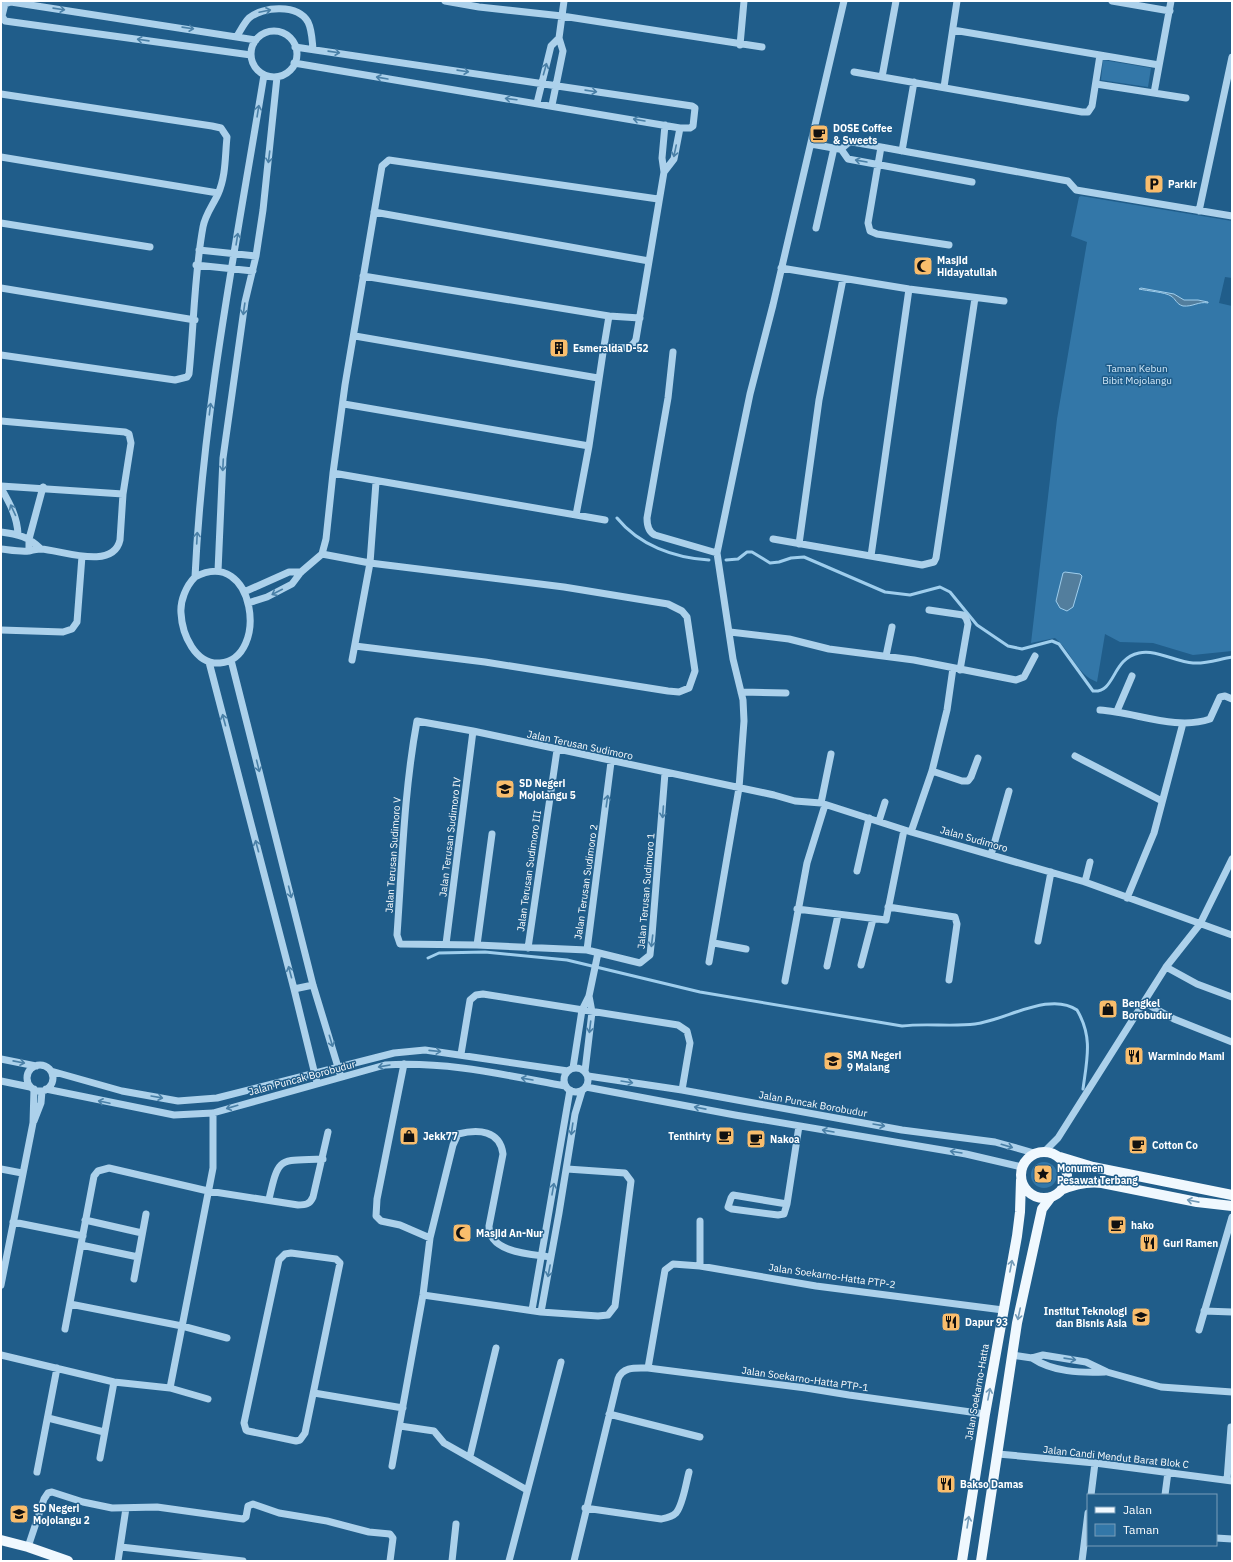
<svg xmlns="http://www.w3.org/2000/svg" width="1233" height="1562" font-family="'IBM Plex Sans',sans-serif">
<rect width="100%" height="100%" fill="#205d8a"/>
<path fill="#3377a8" d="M1103,60L1151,68L1148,87L1101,80Z
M1081,196L1232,221V278L1225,277L1219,303L1232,306V651L1193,655L1153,643L1120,642L1105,634L1097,682C1076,674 1072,652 1055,638L1031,643L1057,419L1087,242L1071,236L1079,197Z
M1031 1175a13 13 0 1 1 26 0a13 13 0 1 1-26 0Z"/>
<path fill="#537e9d" stroke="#9fceed" d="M1141,288L1174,294L1184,300H1198L1208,302V303C1199,301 1193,307 1183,306C1176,304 1176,299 1171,296C1165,292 1147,291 1139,289Z
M1065,572L1080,574L1082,576L1073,607L1067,611L1060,608L1056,601L1063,573Z"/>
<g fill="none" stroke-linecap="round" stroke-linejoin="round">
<path stroke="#9fceed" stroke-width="3" d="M617,518C639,545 674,558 709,560
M726,560L738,559L747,552H752L770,563L779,562L791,558L804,557L885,592L910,595L940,587L950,592L977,625L1008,646L1022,649L1052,641L1059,644L1093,691C1116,693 1111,659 1139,653C1156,649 1176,662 1193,663C1207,664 1219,659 1232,657
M428,958L439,953L485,952L567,960L700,992L902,1026C926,1023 951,1027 975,1024C1006,1020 1050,991 1077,1010C1093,1037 1087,1059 1083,1089"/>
<path stroke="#acd1eb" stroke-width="7" d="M445,1L479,7L562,16L762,47
M1112,1L1170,11
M953,30L1159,65
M251 54a23 23 0 1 1 46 0a23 23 0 1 1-46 0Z
M237,36C241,30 244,23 249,18C263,6 298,4 308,22C312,30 312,40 313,49
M740,45L744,1
M251,55L5,21L2,16L5,4L11,2L256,40
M294,63L680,128H690L693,126L695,108L692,106L295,47
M854,72L1082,112H1088L1092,106L1100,55
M882,77L896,1
M1096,84L1154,93L1171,1
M944,87L957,1
M1154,93L1186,98
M1,94L212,126L221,128L227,137C225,156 226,176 218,194C213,205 205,215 203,227C194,276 194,324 189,374L187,377L175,380L1,355
M537,103L551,46L559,38
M552,105L563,51L559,38L564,1
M811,144L839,149
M881,147L868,223L870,231L877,234L949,245
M841,149L848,143L852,142L881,147L1068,181L1076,190L1232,216
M841,149L848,159L972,182
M902,151L914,82
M1,157L218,193
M664,172L674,159L680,128
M1199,211L1232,57
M374,212L649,261
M1,223L150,247
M816,228L834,148
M199,250L256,256
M196,265L253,271
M781,268L909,289L1004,301
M363,276L609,316L640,318
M1,288L195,320
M355,336L598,378
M604,346L609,316
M673,352L668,398L647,518C647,525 648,532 655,535L717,553
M344,404L589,446
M1,421L125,432L129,434L131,443L123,494L120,540C113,571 61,550 41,549C37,549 33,550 29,551C20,552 10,550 1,549
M333,473L605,520
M1,486L123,494
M1,488C10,504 17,516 18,534
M576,515L589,446L604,346C615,347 632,352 636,339L664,172L662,158L665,125
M1,532C18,534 29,537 41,549
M773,539L922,565L934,562L936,558L975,298
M799,544L819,400L843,279
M29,551V539L43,487
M322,554L370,563L564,587L668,604L682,611L687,617L695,671L689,688L679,692L668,691L485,662L355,646
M871,556L909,289
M218,571L223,458L245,302L256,256L263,210L277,77
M195,577C255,545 270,659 220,663C195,665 182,634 181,613C180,601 186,586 195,577C203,408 237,241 264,75
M244,592L289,572H301
M248,603L267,597L292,584L301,572L322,554L326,539L333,473L345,385L382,166L389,160L658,199
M929,610L963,615L966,618L968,624L960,670
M1,630L63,632L72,629L77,622L82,556
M730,632L789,639L829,649L914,660L1016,680L1024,677L1035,656
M886,656L892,627
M231,660L313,985L341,1077
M352,660L370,563L376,482
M209,662L294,989L317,1083
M741,692L786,693
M1100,710C1135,712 1176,731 1210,719L1220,697L1225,696L1232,699
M1117,711L1132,676
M1075,756L1162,801
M932,771L962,781H968L971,777L978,758
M665,773L652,935L650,955L640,963L587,950L477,945L400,944L397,935C402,864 404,791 417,721L473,731L774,795L795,801L821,803L911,832L1085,882L1232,935
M821,803L831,754
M879,821L885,802
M911,832L932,771L947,710L953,668
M991,855L1009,791
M857,871L869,818
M1085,882L1090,862
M1127,898L1154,833L1183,723
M888,907L955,917L957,924L949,980
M797,909L886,920L904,830
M1038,941L1051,872
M714,943L746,949
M446,944L473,731
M477,945L492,834
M528,948L557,750
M587,950L611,762
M709,962L739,788L744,721L743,700L733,659L717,553L750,394L773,305L844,1
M861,965L873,919
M827,966L838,915
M1166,967L1197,984L1232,997
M785,981L807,863L825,805
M294,989L313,985
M1145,1003L1174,1019L1232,1042
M461,1054L470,1000L476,995L483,994L678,1025L687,1031L690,1043L682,1090
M1,1059L36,1066
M404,1064L377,1199L376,1216L381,1221L400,1225L430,1238
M27 1078a13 13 0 1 1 26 0a13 13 0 1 1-26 0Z
M564 1080a12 12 0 1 1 24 0a12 12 0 1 1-24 0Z
M573,1068L582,1010L589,996L598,953
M51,1071L122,1091L178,1101L217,1098L394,1053L425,1050L568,1071
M585,1071L592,1012L589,996
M588,1076L682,1090L902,1130L995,1142L1034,1153
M1,1081L30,1087
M586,1087L735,1115L966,1154L1022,1167
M46,1089L174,1115L213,1113L385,1065C446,1061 505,1075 565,1086
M34,1121L41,1103L42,1091
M1045,1151L1058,1138L1166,967L1200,924L1232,859
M1,1169L22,1173
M269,1199C279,1155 279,1161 323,1159
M787,1204L733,1195L731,1198L728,1207L732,1209L778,1215L784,1214L787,1204L799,1126
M85,1220L142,1233
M700,1221V1266
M13,1222L83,1236
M81,1245L138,1257
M291,1253L336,1259L340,1263L305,1433L300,1440L296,1441L248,1431L246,1430L244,1423L279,1260L285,1254Z
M134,1279L146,1214
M1,1285L33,1123L34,1089
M423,1295L541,1312L598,1316L608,1315L615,1306L631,1181L625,1173L567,1169
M70,1304L182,1326L227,1338
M532,1310L570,1090
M1204,1311L1232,1312
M541,1312L559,1213L575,1114L582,1091
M65,1329L94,1176L98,1171L109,1168L208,1191L298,1205C306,1205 310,1204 313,1197L328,1132
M1199,1330L1232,1217
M1,1355L114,1382L170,1388L213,1168V1113
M1012,1355L1032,1358L1043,1355L1086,1362L1107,1372L1161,1387L1232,1392
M1032,1358C1053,1372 1080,1373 1105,1372
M648,1368L665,1270L673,1264L700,1266L816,1286L1003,1310
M170,1388L208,1399
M314,1393L403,1408
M609,1414L700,1437
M48,1418L104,1432
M400,1426L434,1431L444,1443L527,1490
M998,1454L1095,1463L1232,1481
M470,1456L496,1348
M100,1458L114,1382
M392,1466L423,1295L430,1238L453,1145L458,1134C478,1129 500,1130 503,1154L489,1226C489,1253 531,1254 551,1257
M37,1472L57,1368
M1227,1480L1231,1427
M1091,1495L1095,1463
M1165,1495L1168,1472
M585,1508L661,1519C666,1518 672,1517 676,1513C683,1505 686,1483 689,1472
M1216,1538L1232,1539
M28,1547L44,1499L48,1493L52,1492L83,1502L112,1508L157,1507L243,1519L246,1517L248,1506L253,1504L279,1513L327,1521L369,1532L390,1534L393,1538L390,1561
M121,1547L243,1561
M118,1561L126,1508
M452,1561L456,1524
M509,1561L561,1362
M574,1561L618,1379C623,1366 636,1368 648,1368L806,1388L849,1395L985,1414
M1082,1561L1088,1513"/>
<path stroke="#f0f8fe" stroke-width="10" d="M1021 1175a23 23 0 1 1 46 0a23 23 0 1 1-46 0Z
M1060,1157L1093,1167L1232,1195
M1061,1190C1075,1184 1087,1181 1102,1183L1197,1202L1232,1206
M1,1540L28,1547L68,1561
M962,1561L985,1414L1017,1236L1020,1212L1021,1180
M981,1561L1017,1323L1042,1209L1051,1197"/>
</g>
<defs><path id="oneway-shaft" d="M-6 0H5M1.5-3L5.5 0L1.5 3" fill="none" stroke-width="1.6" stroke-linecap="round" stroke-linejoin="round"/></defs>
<g stroke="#4a80a7">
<use href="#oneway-shaft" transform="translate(59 9) rotate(8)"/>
<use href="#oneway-shaft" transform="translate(265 11) rotate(-12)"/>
<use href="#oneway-shaft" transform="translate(188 28) rotate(8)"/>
<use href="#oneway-shaft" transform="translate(143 40) rotate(-172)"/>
<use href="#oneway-shaft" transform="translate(334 52) rotate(8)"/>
<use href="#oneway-shaft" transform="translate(545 69) rotate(-74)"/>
<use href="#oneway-shaft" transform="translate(463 71) rotate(8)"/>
<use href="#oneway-shaft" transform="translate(382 78) rotate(-170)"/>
<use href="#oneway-shaft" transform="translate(591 91) rotate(8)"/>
<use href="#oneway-shaft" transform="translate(511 99) rotate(-173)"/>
<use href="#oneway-shaft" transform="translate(258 111) rotate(-81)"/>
<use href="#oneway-shaft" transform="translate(639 120) rotate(-170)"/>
<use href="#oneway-shaft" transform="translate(675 151) rotate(102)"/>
<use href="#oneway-shaft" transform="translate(269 157) rotate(97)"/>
<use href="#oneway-shaft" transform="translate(861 161) rotate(-170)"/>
<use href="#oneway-shaft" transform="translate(237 239) rotate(-81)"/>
<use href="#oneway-shaft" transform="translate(244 309) rotate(98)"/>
<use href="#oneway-shaft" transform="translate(210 409) rotate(-83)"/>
<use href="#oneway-shaft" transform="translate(223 465) rotate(93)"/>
<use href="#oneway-shaft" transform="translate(13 510) rotate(-115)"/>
<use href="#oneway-shaft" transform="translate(197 538) rotate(-87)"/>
<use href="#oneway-shaft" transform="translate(277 592) rotate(153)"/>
<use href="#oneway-shaft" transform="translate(224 720) rotate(-105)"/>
<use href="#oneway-shaft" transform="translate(258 766) rotate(76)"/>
<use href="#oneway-shaft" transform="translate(607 801) rotate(-82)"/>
<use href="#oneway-shaft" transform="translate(663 812) rotate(94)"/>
<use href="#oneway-shaft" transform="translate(257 846) rotate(-105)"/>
<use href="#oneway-shaft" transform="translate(290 892) rotate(76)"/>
<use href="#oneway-shaft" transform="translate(652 941) rotate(97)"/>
<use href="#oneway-shaft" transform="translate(290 972) rotate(-105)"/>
<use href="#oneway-shaft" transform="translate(590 1027) rotate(97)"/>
<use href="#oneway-shaft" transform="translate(331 1041) rotate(73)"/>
<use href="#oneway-shaft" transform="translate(435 1051) rotate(6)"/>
<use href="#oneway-shaft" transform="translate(19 1062) rotate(11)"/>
<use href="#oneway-shaft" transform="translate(384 1066) rotate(170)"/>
<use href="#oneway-shaft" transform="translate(527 1079) rotate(-170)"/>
<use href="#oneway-shaft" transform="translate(627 1082) rotate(9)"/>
<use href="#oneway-shaft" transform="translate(157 1097) rotate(10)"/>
<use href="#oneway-shaft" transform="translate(104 1102) rotate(-168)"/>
<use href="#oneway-shaft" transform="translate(232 1107) rotate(164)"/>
<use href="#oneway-shaft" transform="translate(700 1108) rotate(-169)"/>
<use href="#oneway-shaft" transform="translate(879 1125) rotate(10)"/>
<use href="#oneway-shaft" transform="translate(572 1129) rotate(98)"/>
<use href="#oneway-shaft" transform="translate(828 1131) rotate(-170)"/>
<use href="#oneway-shaft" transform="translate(1007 1146) rotate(16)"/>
<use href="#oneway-shaft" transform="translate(956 1152) rotate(-171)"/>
<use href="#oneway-shaft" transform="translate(553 1189) rotate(-80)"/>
<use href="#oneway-shaft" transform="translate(549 1271) rotate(101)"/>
<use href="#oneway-shaft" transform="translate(1070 1359) rotate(8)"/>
</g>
<g stroke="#739bb8">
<use href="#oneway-shaft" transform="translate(1193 1201) rotate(-169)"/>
<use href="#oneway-shaft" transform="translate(1011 1266) rotate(-79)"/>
<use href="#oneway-shaft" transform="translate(1019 1314) rotate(102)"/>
<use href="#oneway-shaft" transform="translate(989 1394) rotate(-79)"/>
<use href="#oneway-shaft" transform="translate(968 1522) rotate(-81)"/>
</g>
<defs>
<symbol id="cafe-square" viewBox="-11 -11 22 22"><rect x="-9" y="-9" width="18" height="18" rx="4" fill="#f9bd6c" stroke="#205d8a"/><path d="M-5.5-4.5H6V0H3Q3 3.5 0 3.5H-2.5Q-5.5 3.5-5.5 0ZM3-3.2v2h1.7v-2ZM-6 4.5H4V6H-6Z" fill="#111"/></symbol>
<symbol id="parking-square" viewBox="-11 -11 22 22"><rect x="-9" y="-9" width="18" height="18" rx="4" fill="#f9bd6c" stroke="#205d8a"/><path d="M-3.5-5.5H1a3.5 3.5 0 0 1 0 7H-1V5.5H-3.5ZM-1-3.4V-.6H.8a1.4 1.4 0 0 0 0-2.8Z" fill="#111"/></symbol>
<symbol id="mosque-square" viewBox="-11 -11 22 22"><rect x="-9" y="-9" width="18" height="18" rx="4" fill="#f9bd6c" stroke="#205d8a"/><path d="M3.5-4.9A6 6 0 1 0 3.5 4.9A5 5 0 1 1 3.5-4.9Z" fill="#111"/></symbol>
<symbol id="building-square" viewBox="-11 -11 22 22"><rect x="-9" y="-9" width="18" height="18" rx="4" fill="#f9bd6c" stroke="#205d8a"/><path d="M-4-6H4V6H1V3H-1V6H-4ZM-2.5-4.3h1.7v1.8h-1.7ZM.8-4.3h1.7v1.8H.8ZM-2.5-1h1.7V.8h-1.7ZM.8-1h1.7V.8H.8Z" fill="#111"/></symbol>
<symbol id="school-square" viewBox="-11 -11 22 22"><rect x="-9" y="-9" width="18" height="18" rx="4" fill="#f9bd6c" stroke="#205d8a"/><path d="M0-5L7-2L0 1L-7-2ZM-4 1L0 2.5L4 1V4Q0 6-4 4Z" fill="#111"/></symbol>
<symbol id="shop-square" viewBox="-11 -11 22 22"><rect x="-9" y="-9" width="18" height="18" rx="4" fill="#f9bd6c" stroke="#205d8a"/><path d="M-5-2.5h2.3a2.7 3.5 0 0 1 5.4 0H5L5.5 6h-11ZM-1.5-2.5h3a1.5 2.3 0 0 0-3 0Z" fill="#111"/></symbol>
<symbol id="restaurant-square" viewBox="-11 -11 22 22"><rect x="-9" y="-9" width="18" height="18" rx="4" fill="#f9bd6c" stroke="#205d8a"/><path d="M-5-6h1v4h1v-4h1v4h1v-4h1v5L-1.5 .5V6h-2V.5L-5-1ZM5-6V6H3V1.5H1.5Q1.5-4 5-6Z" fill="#111"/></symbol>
<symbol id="sight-square" viewBox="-11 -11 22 22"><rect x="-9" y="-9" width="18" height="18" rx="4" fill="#f9bd6c" stroke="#205d8a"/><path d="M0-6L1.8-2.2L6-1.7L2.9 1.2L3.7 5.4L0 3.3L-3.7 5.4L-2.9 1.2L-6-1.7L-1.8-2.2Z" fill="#111"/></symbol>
<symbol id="university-square" viewBox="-11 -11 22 22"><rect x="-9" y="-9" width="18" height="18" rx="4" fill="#f9bd6c" stroke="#205d8a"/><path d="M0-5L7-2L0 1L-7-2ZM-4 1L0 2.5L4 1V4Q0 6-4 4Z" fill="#111"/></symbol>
</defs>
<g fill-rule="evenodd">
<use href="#cafe-square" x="808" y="123" width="22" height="22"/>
<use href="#parking-square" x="1143" y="173" width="22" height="22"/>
<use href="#mosque-square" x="912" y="255" width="22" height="22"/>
<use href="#building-square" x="548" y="337" width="22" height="22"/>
<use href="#school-square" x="494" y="778" width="22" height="22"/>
<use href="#shop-square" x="1097" y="998" width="22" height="22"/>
<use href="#restaurant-square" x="1123" y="1045" width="22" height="22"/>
<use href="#school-square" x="822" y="1050" width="22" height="22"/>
<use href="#shop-square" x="398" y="1125" width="22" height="22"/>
<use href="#cafe-square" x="714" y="1125" width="22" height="22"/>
<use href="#cafe-square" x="745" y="1128" width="22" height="22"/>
<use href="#cafe-square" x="1127" y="1134" width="22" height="22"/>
<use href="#sight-square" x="1032" y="1163" width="22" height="22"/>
<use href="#cafe-square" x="1106" y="1214" width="22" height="22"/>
<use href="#mosque-square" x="451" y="1222" width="22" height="22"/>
<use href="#restaurant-square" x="1138" y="1232" width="22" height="22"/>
<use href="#university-square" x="1130" y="1306" width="22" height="22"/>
<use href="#restaurant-square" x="940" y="1311" width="22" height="22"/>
<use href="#restaurant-square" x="935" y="1473" width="22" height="22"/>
<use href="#school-square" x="8" y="1503" width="22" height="22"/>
</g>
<g text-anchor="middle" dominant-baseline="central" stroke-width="3" stroke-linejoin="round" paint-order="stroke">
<g font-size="10" font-weight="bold" fill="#fff" stroke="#205d8a" text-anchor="start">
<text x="833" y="128">DOSE Coffee<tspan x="833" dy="12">&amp; Sweets</tspan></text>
<text x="1168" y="184">Parkir</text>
<text x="937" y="260">Masjid<tspan x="937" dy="12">Hidayatullah</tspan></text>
<text x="573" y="348">Esmeralda D-52</text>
<text x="519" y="783">SD Negeri<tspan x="519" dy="12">Mojolangu 5</tspan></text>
<text x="1122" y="1003">Bengkel<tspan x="1122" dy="12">Borobudur</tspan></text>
<text x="847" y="1055">SMA Negeri<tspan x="847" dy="12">9 Malang</tspan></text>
<text x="1148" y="1056">Warmindo Mami</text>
<text x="423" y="1136">Jekk77</text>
<text x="711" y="1136" text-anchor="end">Tenthirty</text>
<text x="770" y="1139">Nakoa</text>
<text x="1152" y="1145">Cotton Co</text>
<text x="1057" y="1168">Monumen<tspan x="1057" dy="12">Pesawat Terbang</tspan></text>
<text x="1131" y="1225">hako</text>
<text x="476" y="1233">Masjid An-Nur</text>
<text x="1163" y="1243">Guri Ramen</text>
<text x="1127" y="1311" text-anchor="end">Institut Teknologi<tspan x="1127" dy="12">dan Bisnis Asia</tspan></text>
<text x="965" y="1322">Dapur 93</text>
<text x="960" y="1484">Bakso Damas</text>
<text x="33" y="1508">SD Negeri<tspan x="33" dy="12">Mojolangu 2</tspan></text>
</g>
<g font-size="10" fill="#d1e8f8" stroke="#205d8a">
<text x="1137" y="368">Taman Kebun<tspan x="1137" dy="12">Bibit Mojolangu</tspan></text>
</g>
<g font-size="10" fill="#fff" stroke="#205d8a">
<text transform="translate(580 745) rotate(12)">Jalan Terusan Sudimoro</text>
<text transform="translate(450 837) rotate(-83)">Jalan Terusan Sudimoro IV</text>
<text transform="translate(974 839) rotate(16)">Jalan Sudimoro</text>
<text transform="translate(393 855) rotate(-86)">Jalan Terusan Sudimoro V</text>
<text transform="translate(529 871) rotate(-82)">Jalan Terusan Sudimoro III</text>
<text transform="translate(586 882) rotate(-82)">Jalan Terusan Sudimoro 2</text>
<text transform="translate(646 891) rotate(-85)">Jalan Terusan Sudimoro 1</text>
<text transform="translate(302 1078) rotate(-15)">Jalan Puncak Borobudur</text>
<text transform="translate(813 1104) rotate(10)">Jalan Puncak Borobudur</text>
<text transform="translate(832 1276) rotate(8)">Jalan Soekarno-Hatta PTP-2</text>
<text transform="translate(805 1379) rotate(8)">Jalan Soekarno-Hatta PTP-1</text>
<text transform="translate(977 1392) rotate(-80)">Jalan Soekarno-Hatta</text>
<text transform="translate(1116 1457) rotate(6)">Jalan Candi Mendut Barat Blok C</text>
</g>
</g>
<rect width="1233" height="1562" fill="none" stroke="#ffffff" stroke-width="4"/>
<rect x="1087" y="1494" width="130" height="52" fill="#205d8a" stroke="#799eb9"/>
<rect x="1095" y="1507" width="20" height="6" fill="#f0f8fe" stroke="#799eb9"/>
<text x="1123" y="1514" font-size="12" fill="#ffffff">Jalan</text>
<rect x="1095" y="1524" width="20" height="12" fill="#3377a8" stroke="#799eb9"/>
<text x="1123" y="1534" font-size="12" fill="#ffffff">Taman</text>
</svg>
